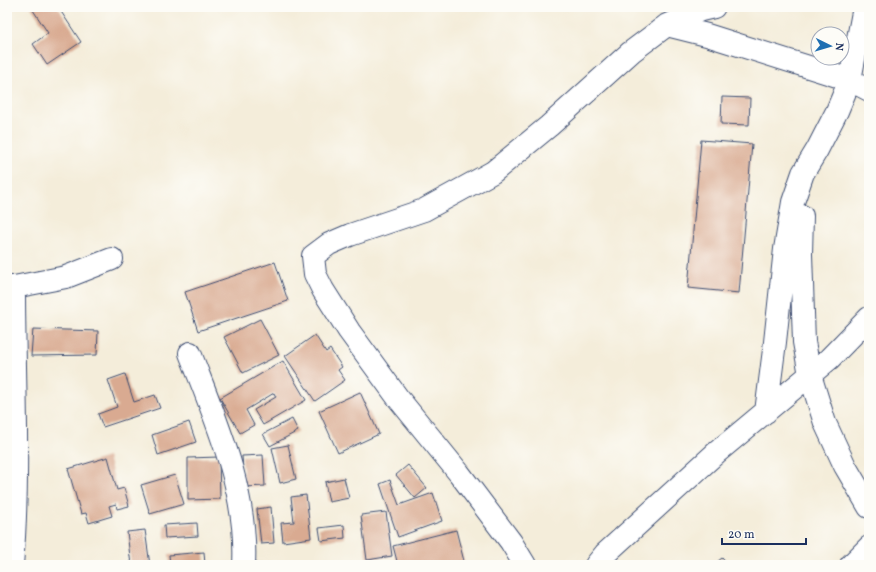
<svg xmlns="http://www.w3.org/2000/svg" width="876" height="572" font-family="Vollkorn,serif">
<rect width="100%" height="100%" fill="#fdfcf7"/>
<filter id="ink" filterUnits="userSpaceOnUse"><feTurbulence type="fractalNoise" baseFrequency=".025" numOctaves="2"/><feDisplacementMap in="SourceGraphic" scale="8" xChannelSelector="R" yChannelSelector="G"/><feConvolveMatrix kernelMatrix="1 2 1 2 8 2 1 2 1" color-interpolation-filters="sRGB"/></filter>
<filter id="wash" filterUnits="userSpaceOnUse"><feTurbulence type="fractalNoise" baseFrequency=".012" numOctaves="4" result="noise"/><feDisplacementMap in="SourceGraphic" scale="16" xChannelSelector="R" yChannelSelector="G"/><feGaussianBlur stdDeviation="0.9" result="paint"/><feColorMatrix in="noise" values="0 0 0 0 0 0 0 0 0 0 0 0 0 0 0 0 0 1.4 0 .05"/><feComposite in="paint" operator="in"/></filter>
<g filter="url(#wash)">
<rect width="100%" height="100%" fill="#f4edda"/>
<g id="blocks">
<path fill="#d9aa91" d="M31,7H58L81,42L47,65L33,44L48,33Z
M722,97L750,98L749,125L721,124Z
M701,140L752,144L739,293L688,288Z
M275,262L288,301L198,331L185,292Z
M260,319L279,355L243,373L224,337Z
M33,329L98,331L97,355L31,356Z
M315,335L326,352L330,349L342,367L338,370L345,380L315,401L285,356Z
M283,361L306,400L263,425L254,410L276,397L274,393L246,410L254,425L240,433L220,398Z
M125,374L134,402L155,395L160,408L103,427L98,414L117,407L108,380Z
M360,392L379,434L338,453L319,411Z
M292,419L298,431L270,446L263,434Z
M189,422L196,442L158,455L152,435Z
M288,445L296,479L280,483L272,448Z
M263,455L265,486L244,487L242,456Z
M108,457L117,490L124,488L129,506L117,509L116,504L109,506L112,516L89,523L86,513L81,514L68,469Z
M219,457L220,499L188,500V458Z
M408,465L427,488L415,498L396,475Z
M175,475L184,504L150,514L141,485Z
M344,478L349,498L329,502L325,482Z
M390,480L399,505L433,493L442,521L398,537L380,484Z
M306,495L311,538L283,542L281,523L294,522L291,497Z
M271,507L274,543L261,544L257,509Z
M386,512L392,556L367,560L361,515Z
M197,523L198,536L165,538L164,525Z
M344,525L345,538L321,541L319,528Z
M145,530L150,565H131L127,532Z
M456,530L465,565H398L393,546Z
M204,552L205,565H170L169,555Z
M722,558L728,565H713Z
M373,561L374,565H355V564Z"/>
</g>
</g>
<g filter="url(#ink)">
<use href="#blocks" fill-opacity="0" stroke="#3c4c71" stroke-width="1"/>
<g fill="none" stroke-linecap="round" stroke-linejoin="round">
<defs>
<path id="minor" d="M667,25L707,35L850,80L869,90
M802,216L801,254L804,342L810,375L825,423L845,466L869,507
M7,287H14L66,277L112,259
M190,353C216,421 248,491 244,565
M766,412L775,342L785,249L793,202L803,173L817,150L837,111L850,80L864,7
M12,565C20,472 14,380 14,287
M525,565L511,542L459,473L398,398L349,331L323,290L315,274L313,256L329,244L350,235L424,210L493,172L549,126L631,52L667,25L701,10L714,7
M596,565L605,554L716,453L829,359L869,318
M851,565L869,547"/>
</defs>
<use href="#minor" stroke="#3c4c71" stroke-width="24"/>
<use href="#minor" stroke="#fff" stroke-width="22"/>
</g>
</g>
<rect width="876" height="572" fill="none" stroke="#fdfcf7" stroke-width="24"/>
<g transform="translate(830 46) rotate(95)"><circle r="19" fill="#fdfcf7" stroke="#a3aaba"/>
<path d="M0-3L7 15L0 10L-7 15Z" fill="#1f6fb2"/>
<text y="-6" font-size="11" font-weight="bold" text-anchor="middle" fill="#1b2f5e">N</text>
</g>
<path d="M722 538v6h84v-6" fill="none" stroke="#1b2f5e" stroke-width="2"/>
<text x="728" y="538" font-size="12" fill="#1b2f5e" stroke="#fdfcf7" stroke-width="3" paint-order="stroke">20 m</text>
</svg>
